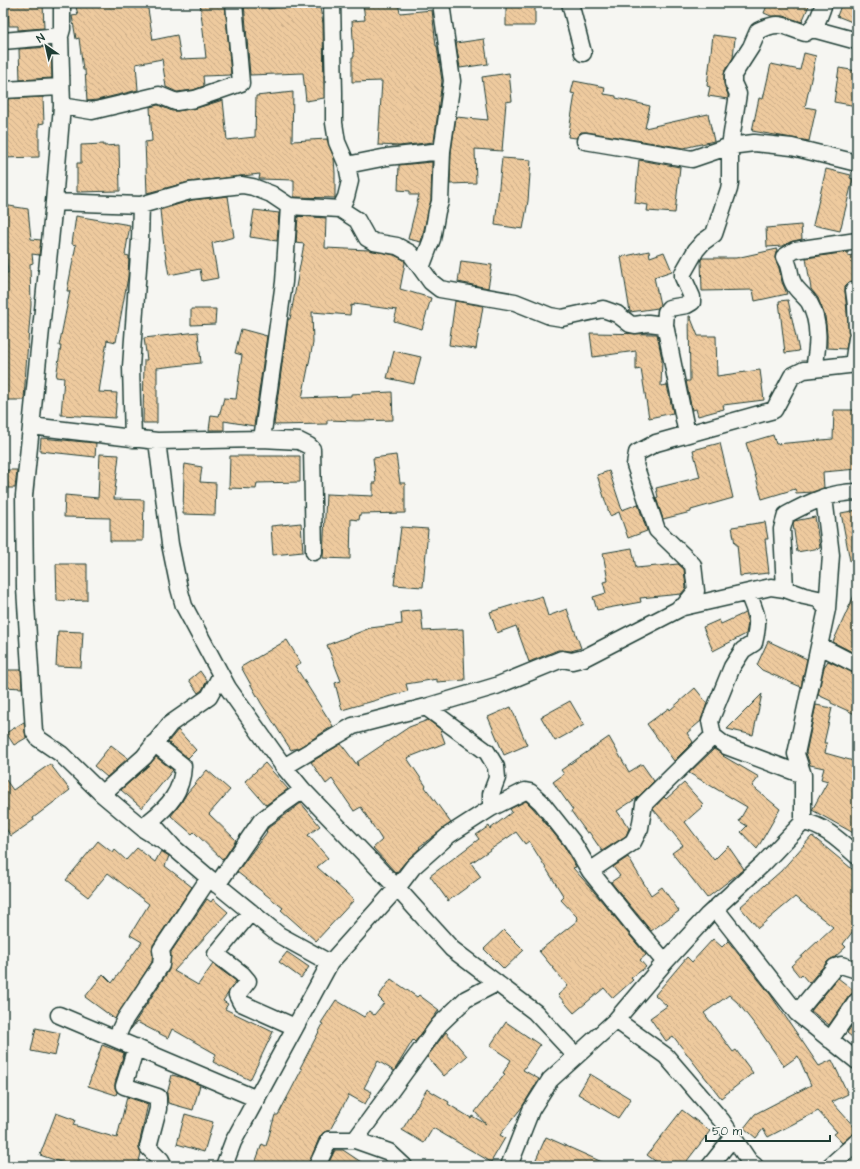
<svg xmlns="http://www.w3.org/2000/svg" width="860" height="1169" font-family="'Architects Daughter',sans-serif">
<defs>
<pattern id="building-back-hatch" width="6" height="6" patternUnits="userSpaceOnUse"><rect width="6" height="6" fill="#eeca9e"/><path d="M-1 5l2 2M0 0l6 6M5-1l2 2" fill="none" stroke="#ccae89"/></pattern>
</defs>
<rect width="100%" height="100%" fill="#f6f6f2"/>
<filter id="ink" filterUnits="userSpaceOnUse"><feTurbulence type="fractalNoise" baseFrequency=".025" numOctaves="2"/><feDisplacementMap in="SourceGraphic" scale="8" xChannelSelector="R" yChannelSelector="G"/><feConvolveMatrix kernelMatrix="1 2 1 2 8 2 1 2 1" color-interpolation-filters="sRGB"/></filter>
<g filter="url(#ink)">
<path fill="url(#building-back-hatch)" stroke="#1f3d34" d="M8,3H43L44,28L18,30V26H9Z
M87,3H147L153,40L177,35L181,59L206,58L200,3H225L231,75L203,76L204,86L193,90L177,92L166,87L162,59L136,64L138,90L97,100L87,101L85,70H83L79,38L76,39L72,16L78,15L76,7L87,5Z
M244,3H268V9L301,3H319L323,23L324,98L306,101L303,73L250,75Z
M363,3H398L400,13L432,10L436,46H437L442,81L434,142L399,146L378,145L382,81L352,82V57H354L352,21L365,20Z
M506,3H535V26H506Z
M768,3H810L802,22L784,16H771L764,13Z
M842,3H857V24L837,16Z
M713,35L735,38L733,58L725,70L724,75V83L728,95V99L708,96L710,87L707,86Z
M484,39L488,64L460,68L456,43Z
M51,47L52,78L20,80L19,49Z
M804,53L816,56L805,107L816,109L809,141L752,131L759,98L763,99L771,64L800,70Z
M839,68L857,71V106L834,102Z
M509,73L512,101L506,102L502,151L475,149L476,183L450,184L451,152L456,117L488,120L482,77Z
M574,81L605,87L604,94L616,96V98L650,106L645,128L708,114L714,141L684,148L587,132H581L576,138L568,137L575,94L571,93Z
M293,92L292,141L327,139L334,158L335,173V198L294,197V180L259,179L260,174L189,182L147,193L145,142L152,141L150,107L158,105L172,111H177L197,108L223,100L227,140L255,137L256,96Z
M43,97L44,123L39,124V157L3,158V99Z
M104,144V146L119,145L120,191L77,192V163H81V145Z
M502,158L531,160L528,201L523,229L495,225Z
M639,160L680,167L675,213L647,211L648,205L635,203Z
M432,162L431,200L421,242L408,239L419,195H410V191L398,190L399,165Z
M826,169L851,175L850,178L853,179L840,231L813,225Z
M228,196L234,237L212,243L218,278L202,281L200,269L169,275L164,247L160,210L192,200Z
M3,205L28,209L31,239L41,240L39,255L32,254L33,263L30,264L31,305L26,367L24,400H3V341L4,326H6V273H8L3,226Z
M254,210L279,213L277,241L250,237Z
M76,216L130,225L125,255L129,256L128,277L116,342L107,340L99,392L117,393L115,418L61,415L64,378L56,377L61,346H59L70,291H67L76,245L72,244Z
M298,216L326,218L325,248L369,250L394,255L404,260L405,263L400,289L431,298L422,329L394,321L397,310L354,304V306L351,305L350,315L312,312L313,343L302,398L351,396V394L392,392L393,420L357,421L327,420V424L274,425L288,319H290L304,244L296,243Z
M801,225L802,239L790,242L783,246L767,247L766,228Z
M777,249L775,258L779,268L782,282L787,294L755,301L753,290L702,291L701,260L702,258H736Z
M649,251L650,257L664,252L672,271L654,277L660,305L658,308L630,312L621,257Z
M848,252V256L857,254V280L849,282L845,286V291L849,334L846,349L827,348V334L825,316L818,298L811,289L806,258Z
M461,261L492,265L488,288L458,282Z
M788,300L799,351L785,353L779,301Z
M455,301L483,306L476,349L449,345Z
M191,309H216L215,324L191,325Z
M689,316H690L698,336H716L717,376L760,370L764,400L723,405L724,409L698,416L696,409L692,410L686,381H690Z
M241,329L267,336L254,426L224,421V430H209L211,415L219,416L224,398L236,399L242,355L235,353Z
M198,332L201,363L157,368V423H143L144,360H147L144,338Z
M590,333L657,334L662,359L661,386L667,385L673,413L649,418L641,369L636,370V351L593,357Z
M394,351L421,357L414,384L387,378Z
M834,410H857V469L823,472L824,488L813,492L796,493L795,489L762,499L746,443L773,435L776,444L833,439Z
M41,438L96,443L95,457L40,451Z
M720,443L733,498L691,510V512L663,519L656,498L658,497L656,488L700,477L693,450Z
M100,454L119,455L114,499L144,500L143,541H110V518L64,517L65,495L98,498Z
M396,455L400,483H405V513L360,514L359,520L351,519L350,559L323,558L326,494L373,496V483H376L373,458Z
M230,456H300V482L257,483L256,489L229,488Z
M185,464L202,467L200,482L216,483L215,515L183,514L184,472Z
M7,470H17L15,488H8Z
M609,471L622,510L638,504L647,531L628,538L619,512L610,516L597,475Z
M857,510V561H850L841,513Z
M815,517L820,548L797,552L793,524L794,521Z
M765,522L768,539H765L769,573L740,576L737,544H735L732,527Z
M301,523L303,552L273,555L271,526Z
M401,527L428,529L423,587L394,585Z
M632,548L636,568L678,564L684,569L686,588L681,594L640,598L641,602L597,610L593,597L606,593L603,582L608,581L603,553Z
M56,564H87V600L57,601Z
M857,589V652L856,654L833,642Z
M542,596L548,616L567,609L581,648L571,651L558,650L529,662L516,626L497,633L490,612Z
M421,610L423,631L463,629L465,680L437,682V679L406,684L408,691L342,710L335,683L341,681L327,645L370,628L402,624L401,612Z
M745,613L748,623L746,634L713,651L703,627L719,620L721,624Z
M58,631L83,632L81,667L56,666Z
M287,640L301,663L295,666L333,726L300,747L291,750L261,703L241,667Z
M768,641L807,659L801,687L762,670L757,665Z
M828,661L857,674V715L831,703V701L818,695L824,667Z
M3,670H21L22,688L3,687Z
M200,671L207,681L202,690L198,693L189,680Z
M695,688L707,703L701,721L687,733L693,742L674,761L647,724L669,708L670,710Z
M762,694L753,735L727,729Z
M570,701L584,725L555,741L541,717Z
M816,705L832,708L824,743H827L825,753L857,762V835L812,810L828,781L821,779L824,768L810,765L806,753Z
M511,707L527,745L504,755L488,717Z
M428,720L440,729L445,743L407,758L426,786L425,787L451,823L419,847L420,848L407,860L396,873L373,848L382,840L361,807L354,811L332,779L326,784L311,762L341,744L358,766L357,762L409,727Z
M24,722L26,738L14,745L6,733Z
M178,730L196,750L188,758L168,742Z
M609,737L629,772L642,764L654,781L637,798L617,811L629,828L626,836L602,851L589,832L587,833L571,811L573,810L553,782L564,774L561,770Z
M111,745L128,758L107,777L94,766Z
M714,749L724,755L723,756L759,777L752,786L780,809L757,849L741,832L747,826L739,821L747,807L689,773Z
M156,757L173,770L142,808L121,790L150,764Z
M265,763L288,789L266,805L245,781Z
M50,764L70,790L33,818L34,820L11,836L3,825V776L13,790Z
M207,770L230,790L209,814L236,840L223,860L194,832L192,834L171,816L181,803L187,793Z
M684,783L703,804L701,806L702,807L685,822L714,860L728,846L744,869L707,898L672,853L683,845L653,809L664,797L666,799Z
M526,801L533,808L564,846L576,867L573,868L590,887L646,955L640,960L646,967L631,978L633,980L613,998L604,988L574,1013L558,995L568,986L539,951L577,921L578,918L561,900L564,897L529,841L525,844L516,832L471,863L481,877L448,901L430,876L479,839L476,835L489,826L490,829L512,812L510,809Z
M301,803L320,826L308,835L328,858L317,867L354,900L316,941L281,910L283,908L237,872L267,832L266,831L268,828Z
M812,836L857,873V926L843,944L846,947L835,957L828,961L809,983L802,975L800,977L791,966L833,927L795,897L758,928L740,907L781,871Z
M98,841L113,853L115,850L126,860L137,848L155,862L161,851L169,856L165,866L192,887L153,945L152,962L115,1019L85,997L103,974L112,983L142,942L130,935L149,904L108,873L88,897L66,880Z
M628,857L651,895L662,887L679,911L651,931L611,882L620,876L613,867Z
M207,899L211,902L213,899L228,912L174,971L198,985L213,964L236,981L223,1001L228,1004L225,1009L273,1032L250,1080L213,1062L216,1054L172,1029L168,1038L137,1022L130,1030L169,970L171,952Z
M504,930L524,950L504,969L484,949Z
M713,939L722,947L728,941L770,994L819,1066L832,1060L848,1094L832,1102L857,1130V1133L851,1135L842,1143L834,1134L837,1132L818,1111L768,1137L763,1129L756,1138L744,1128L755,1114L811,1085L798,1056L784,1066L762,1034L738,1003L729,995L704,1013L733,1052L736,1050L753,1073L721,1098L673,1036L666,1041L650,1018L667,1006L655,995L687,957L692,962Z
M287,952L309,967L301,978L279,962Z
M838,978L856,992L849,996L829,1025L811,1011Z
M391,979L417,997L419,995L439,1010L415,1042L413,1040L394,1071L378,1061L364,1088L372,1092L365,1104L349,1095L330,1130L324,1132L320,1136L308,1166H254L262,1144L266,1146L275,1115H278L302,1069L300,1068L323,1024L321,1023L336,1000L364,1017L369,1011L374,1015L384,1003L378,997Z
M857,1018V1041L847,1033Z
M506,1022L540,1045L523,1070L539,1079L522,1107L500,1135L505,1138L491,1162L433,1128L424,1143L402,1130L427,1089L449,1102L448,1104L471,1118L472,1116L486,1124L475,1112L505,1074L503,1073L511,1060L490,1046Z
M36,1028L60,1033L55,1056L31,1051Z
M446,1032L467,1056L444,1076L427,1057Z
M102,1045L124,1053L115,1083V1088L117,1092L116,1095L88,1086Z
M590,1074L631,1099L618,1118L578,1094Z
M172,1075L184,1078L200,1085L193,1110L168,1103L167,1094Z
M127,1097L148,1104L139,1145V1149L141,1153L138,1166H72L40,1155L56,1113L75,1120L73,1125L117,1138Z
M682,1110L710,1131L683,1166H662L647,1155Z
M185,1114L213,1122L204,1152L177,1144Z
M546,1137L611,1166H533Z
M335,1150H343L367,1166H327Z"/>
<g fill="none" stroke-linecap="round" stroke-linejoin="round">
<defs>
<path id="minor" d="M62,3V29L60,36L62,106L54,202L24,496L25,588L34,732L39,739L61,754L102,794L145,830L174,848
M332,3L334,93V123L337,142L347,165L350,181L346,197L340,209
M570,3L583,53
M813,29L857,41
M3,41L60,36
M3,90L61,87
M62,106L92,111L159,95L176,102L195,99L241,83L234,3
M585,141L692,159L730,146L754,143L792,147L857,163
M347,165L387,157L442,151
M54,202L141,205L190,191L242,185L253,187L271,194L289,206L340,209L357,220L367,238L374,242L397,246L410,253L431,282L440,289L515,302L550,316L562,318L603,309L617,314L630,324L635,325L648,323L665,325
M421,268L432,239L437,211L440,202L442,151L452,81L441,3
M857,290H854L856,305L857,330
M853,364L857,338
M814,369C818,347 821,323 809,302C805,296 796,290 793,283C788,274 792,268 784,257L795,250L857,241
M31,426L157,441L262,439L299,441L309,446L312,449L314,552
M687,434L665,325L666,312L669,308L687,305L692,302V297L683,277V273L696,250L703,242L714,234L729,189L730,183V146L738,94L733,83V75L751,47L758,31C780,20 783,26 805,33C817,27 820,15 824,3
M133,439L131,367L140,240L141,205
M262,439L284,282L289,206
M157,441L170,544L179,588L184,606L228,688L284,767L303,790L397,888L452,949L535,1012L576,1056
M785,589L782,529L786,515C808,503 831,492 857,492
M748,593C757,616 760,618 754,643L743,650L732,667L710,721L713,736L726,746L803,775
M679,608L771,587L785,589L804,596L818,599L827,609
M820,646L857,665
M426,707L487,752L496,767L497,778L491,794V808
M154,743L183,766C182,792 169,806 150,821L174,848L209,878L279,935L330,963
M284,767L353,726L426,707L496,686L562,659L572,661L584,658L683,607L696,591L693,565L657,530L635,465L637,453L656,443L774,410L792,376L804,370L857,364
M102,794L144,757L170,724L209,697L221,675
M803,822C824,825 841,842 857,856
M590,871L633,842L640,828L644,804L713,736
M217,885L261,821L283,804L303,790
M715,908L797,1013L857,1061
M251,912L216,954L242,974L248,981L237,995L241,1003L295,1027
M797,1013L835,967L841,965L857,970
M59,1015L257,1099
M616,1020L666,1056L722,1121L749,1161L755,1166
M119,1040L118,1034L125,1019L161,965L162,956L161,950L209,878
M830,1040L857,1001
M136,1047L124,1086L158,1097V1109L148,1147L161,1160L164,1166
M355,1140L439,1025L466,999L497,983
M224,1166L233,1142L330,963L397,888L413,867L449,835L491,808L525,791L530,792L541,802L572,841L590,871L631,922L665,962
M317,1166L329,1140H355L389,1152L404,1166
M509,1166L531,1110L550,1080L616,1020L665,962L708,915L763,864L803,822V775L796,754L827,609L831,555L824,497
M710,1166L733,1137
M830,1166L857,1142"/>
</defs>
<use href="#minor" stroke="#1f3d34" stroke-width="19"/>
<use href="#minor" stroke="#f6f6f2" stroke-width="16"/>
</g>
</g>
<rect width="860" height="1169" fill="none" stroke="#f6f6f2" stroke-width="16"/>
<rect x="8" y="8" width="844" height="1153" fill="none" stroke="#1f3d34" stroke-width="1.5" filter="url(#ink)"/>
<g transform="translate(46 46) rotate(326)" stroke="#f6f6f2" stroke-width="3" paint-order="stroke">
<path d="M0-3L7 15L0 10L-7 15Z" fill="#1f3d34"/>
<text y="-6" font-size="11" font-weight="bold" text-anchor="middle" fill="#1f3d34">N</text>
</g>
<path d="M706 1135v6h124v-6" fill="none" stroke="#1f3d34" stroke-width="2"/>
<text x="712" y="1135" font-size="12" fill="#1f3d34" stroke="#f6f6f2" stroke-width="3" paint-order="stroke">50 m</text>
</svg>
